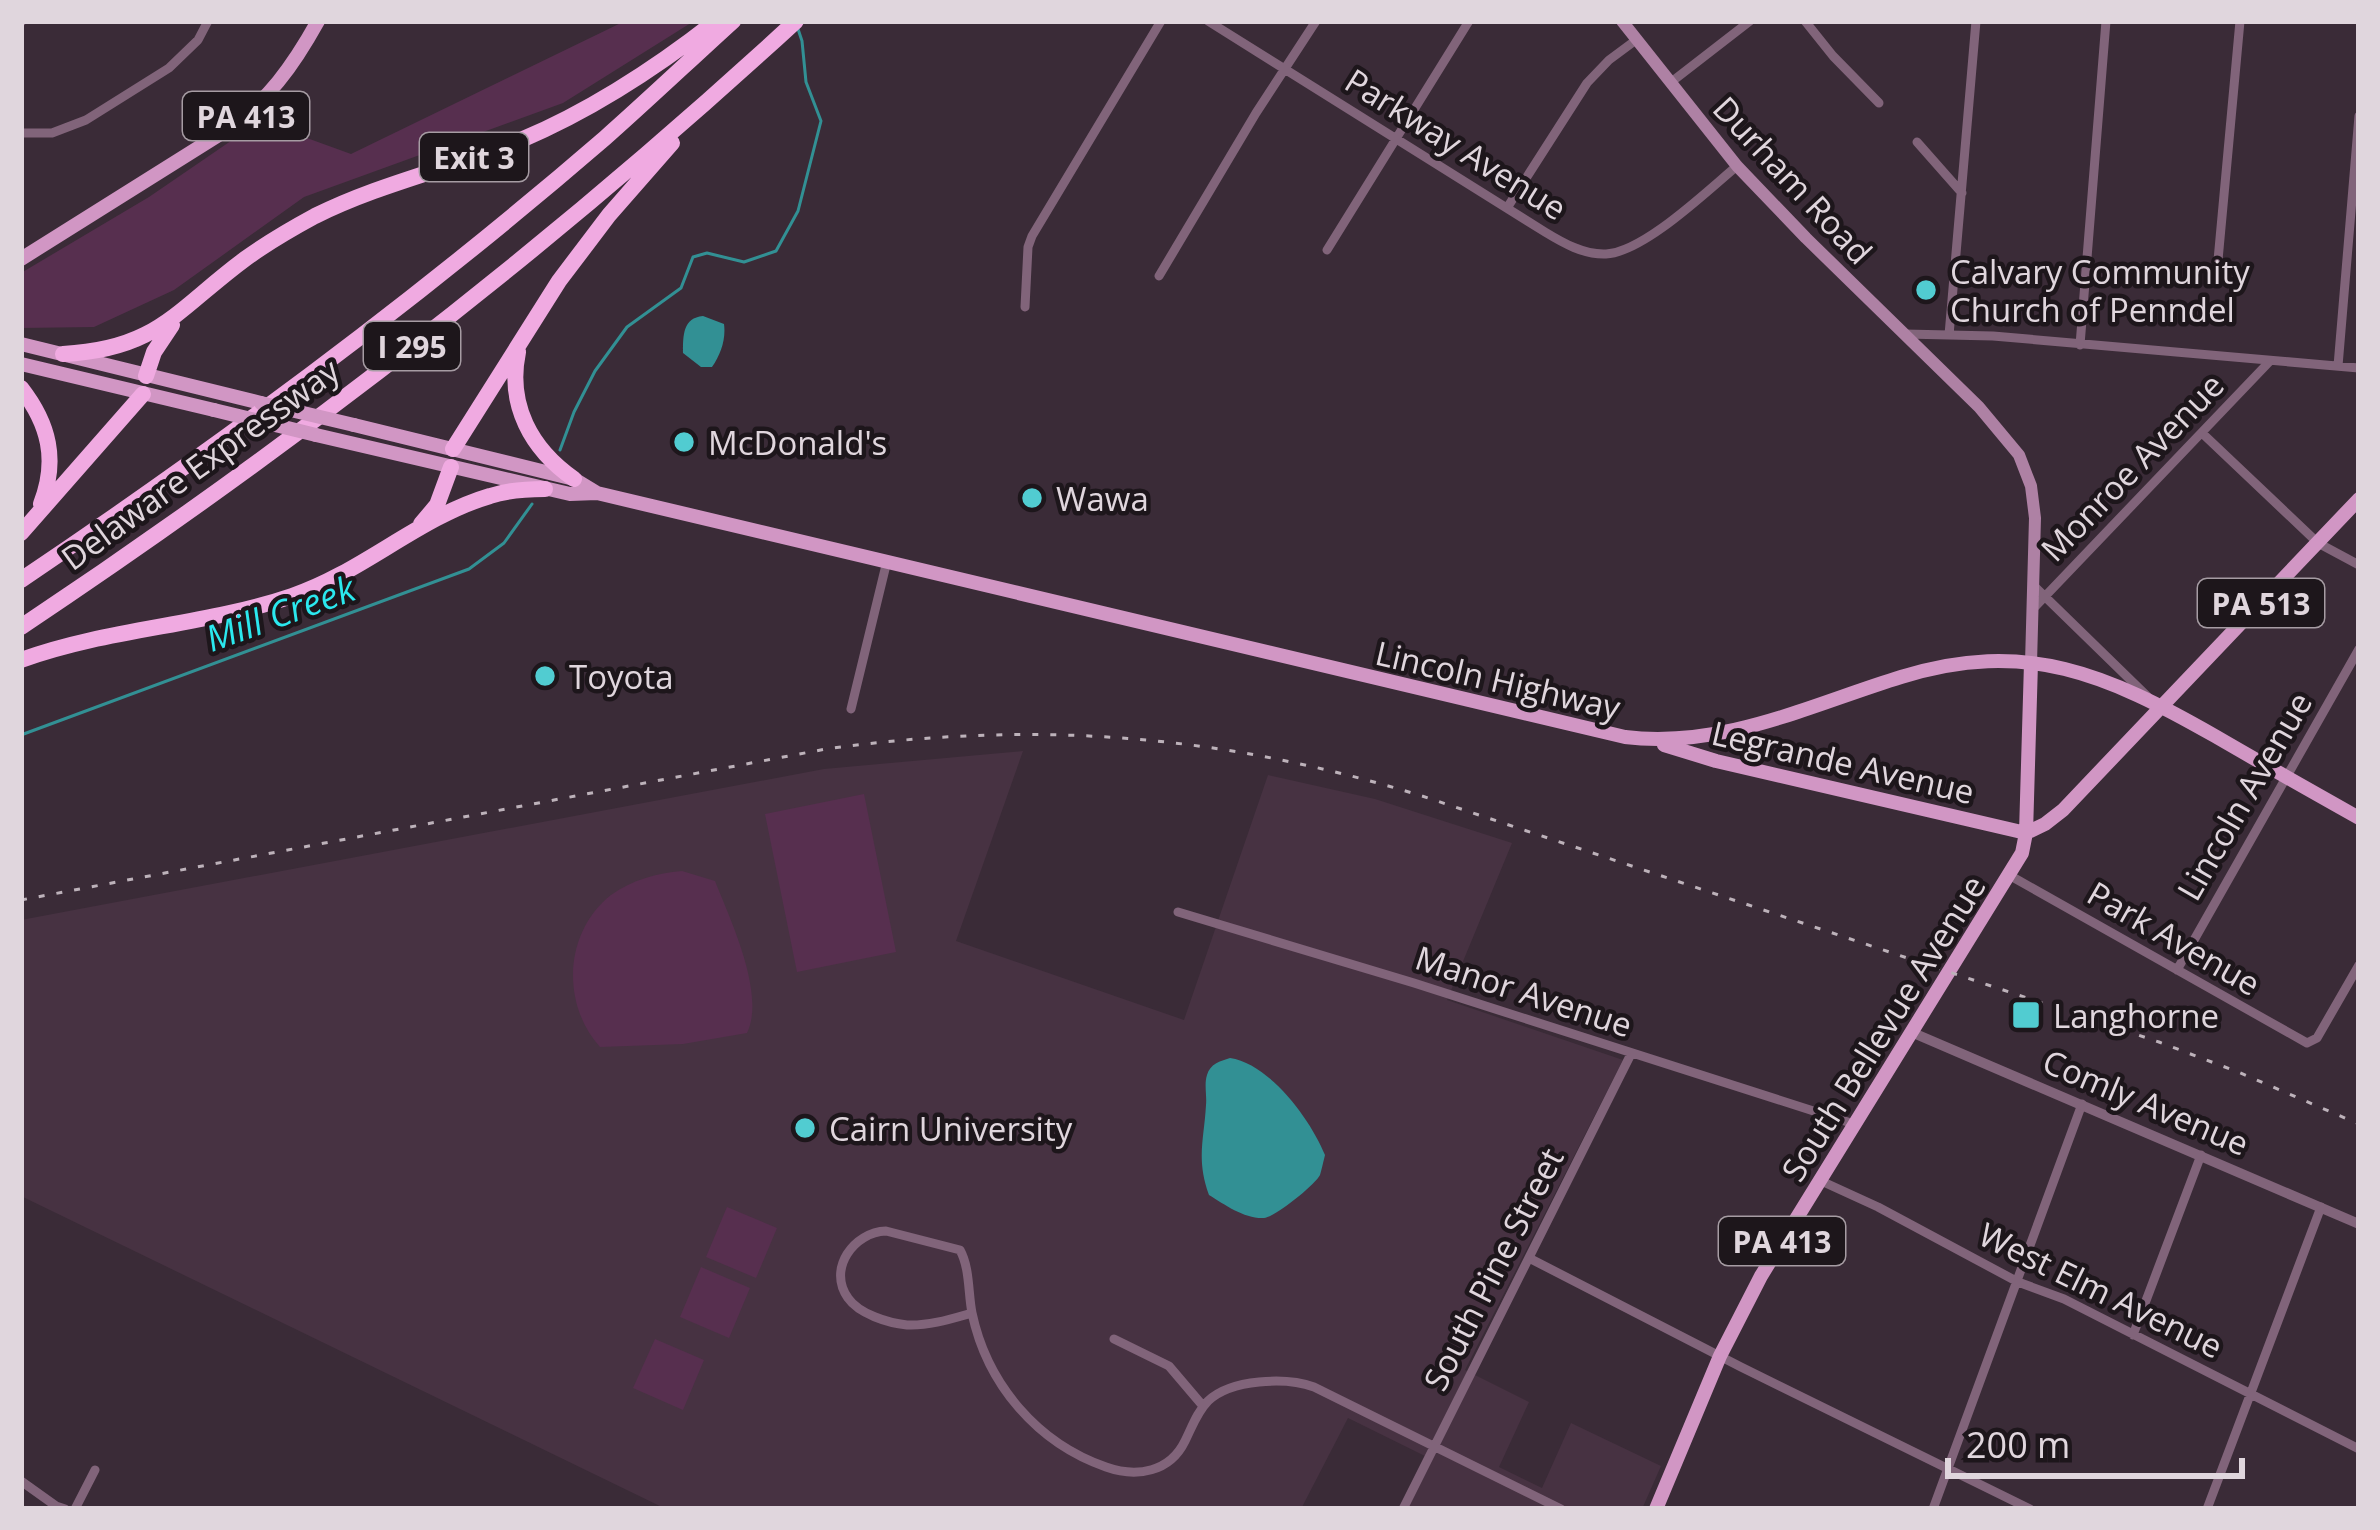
<svg xmlns="http://www.w3.org/2000/svg" width="2380" height="1530" font-family="'Open Sans',sans-serif">
<rect width="100%" height="100%" fill="#3a2b37"/>
<path fill="#473242" d="M1023,751L956,941L1184,1020L1268,775L1375,799L1512,843L1447,1000L1623,1060L1465,1370L1529,1402L1499,1467L1542,1488L1571,1423L1661,1466L1642,1509H1405L1427,1457L1348,1418L1301,1509H666L21,1196V920L824,769Z"/>
<path fill="#572f4f" d="M625,21H694L563,103L304,197L174,290L94,327L21,328V273L149,197L260,121L351,154Z
M864,794L896,952L797,972L765,814Z
M682,871L715,881C730,919 766,994 747,1033L683,1044L600,1047C561,1004 564,932 611,895C632,880 657,873 682,871Z
M727,1207L777,1228L756,1278L706,1257Z
M701,1267L750,1288L729,1338L680,1317Z
M655,1339L704,1360L683,1410L633,1388Z"/>
<path fill="#329094" d="M703,316L724,324C726,339 721,354 712,367H701L683,353C683,335 683,318 703,316Z
M1230,1058C1270,1064 1311,1120 1325,1155C1324,1159 1321,1172 1320,1175C1315,1185 1275,1217 1264,1218C1245,1219 1225,1205 1209,1195C1196,1159 1204,1140 1206,1105C1207,1096 1204,1084 1207,1075C1210,1064 1220,1061 1230,1058Z"/>
<g fill="none" stroke-linecap="round" stroke-linejoin="round">
<path stroke="#329094" stroke-width="3" d="M560,450L574,412L595,371L627,327L681,288L693,257L707,253L744,262L776,251L798,211L821,121L806,82L802,41L798,29
M21,735L469,569L504,543L532,504"/>
<path stroke="#81647a" stroke-width="9" d="M1208,21L1545,232C1563,243 1584,255 1606,254C1644,252 1707,191 1737,166
M1805,21L1833,56L1879,103
M21,22L22,21
M1670,83L1750,21
M21,133H52L86,120L169,68L198,40L208,21
M1917,142L1962,193
M1507,208L1587,83L1609,60L1636,40
M1327,250L1469,21
M2217,271L2240,21
M1159,276L1256,113L1316,21
M1025,307L1028,247L1032,236L1161,21
M1905,334L1993,336L2359,368
M1949,335L1976,21
M2080,345L2106,21
M2338,366L2359,116
M2202,433L2318,543L2359,565
M2033,585L2148,697
M2032,610L2270,361
M851,709L887,561
M2009,875L2307,1043L2317,1038L2359,965
M1178,912L1414,983L1854,1124
M2177,970L2359,649
M1819,1180L1878,1207L2018,1282L2064,1299L2359,1449
M1529,1258L1741,1367L2030,1509
M972,1313C951,1319 929,1326 907,1325C888,1323 859,1314 848,1298C827,1269 854,1232 886,1231L960,1250C970,1268 968,1293 972,1313C987,1384 1037,1443 1106,1467C1137,1478 1170,1472 1185,1441C1192,1427 1197,1412 1208,1401C1231,1379 1286,1377 1314,1387L1561,1509
M2133,1335L2201,1155
M1114,1339L1169,1366L1203,1406
M21,1481L56,1506L65,1509
M75,1509L95,1470
M1403,1509L1631,1054
M1933,1509L2082,1104
M2207,1509L2321,1207"/>
<path stroke="#81647a" stroke-width="10" d="M1911,1032L2359,1224"/>
<path stroke="#ae81a4" stroke-width="12" d="M1622,21L1737,166L1806,238L1979,407L2019,455L2031,486L2035,518L2031,663"/>
<path stroke="#d196c4" stroke-width="14" d="M21,259L225,131C268,101 293,66 318,21
M21,344L261,403
M21,364L214,410
M354,425L574,479L597,493
M316,435L570,494L597,493L1625,737C1722,749 1810,705 1901,677C2026,638 2108,675 2215,736C2263,764 2311,791 2359,818
M1664,745L1716,761L2026,833
M2026,833L2045,824L2063,810L2359,499
M1656,1509L1720,1356L1761,1276L2022,853L2026,833L2031,663"/>
<path stroke="#f0aae1" stroke-width="16" d="M518,352C507,405 531,449 574,479
M63,354C158,349 176,310 245,259C267,243 291,229 315,216C381,183 453,168 521,140C592,110 656,68 716,21
M146,376L154,352L172,325
M21,388C49,424 58,460 41,504
M453,449L559,281L609,215L672,143
M421,524L437,505L451,467
M21,533L143,394
M21,580C223,444 420,298 605,138C648,100 690,60 733,21
M21,627C294,445 554,244 796,21
M21,660C109,628 204,626 292,596C363,572 419,517 490,496C508,490 526,489 545,489"/>
<path stroke="#bdb2ba" stroke-width="3" stroke-dasharray="6 12" stroke-linecap="butt" d="M21,900L826,749C1035,720 1221,734 1422,796L2159,1042L2238,1072L2359,1124"/>
<path stroke="#d196c4" stroke-width="14" d="M261,403L354,425
M214,410L316,435"/>
</g>
<g fill="#51ccd1" stroke="#1d161b" stroke-width="4.5">
<circle cx="1926" cy="290" r="12"/>
<circle cx="684" cy="442" r="12"/>
<circle cx="1032" cy="498" r="12"/>
<circle cx="545" cy="676" r="12"/>
<rect x="2011" y="1000" width="30" height="30" rx="6"/>
<circle cx="805" cy="1128" r="12"/>
</g>
<g text-anchor="middle" dominant-baseline="central" stroke-width="9" stroke-linejoin="round" paint-order="stroke">
<g fill="#1d161b" stroke="#a69ca3" stroke-width="3">
<rect x="183" y="92" width="126" height="48" rx="9"/>
<rect x="420" y="133" width="108" height="48" rx="9"/>
<rect x="364" y="322" width="96" height="48" rx="9"/>
<rect x="2198" y="579" width="126" height="48" rx="9"/>
<rect x="1719" y="1217" width="126" height="48" rx="9"/>
</g>
<g font-size="30" font-weight="bold" fill="#e0d6dd">
<text x="246" y="116">PA 413</text>
<text x="474" y="157">Exit 3</text>
<text x="412" y="346">I 295</text>
<text x="2261" y="603">PA 513</text>
<text x="1782" y="1241">PA 413</text>
</g>
<g font-size="33" fill="#e0d6dd" stroke="#1d161b">
<text transform="translate(1456 144) rotate(32)">Parkway Avenue</text>
<text transform="translate(1793 180) rotate(47)">Durham Road</text>
<text transform="translate(200 464) rotate(-36)">Delaware Expressway</text>
<text transform="translate(2132 467) rotate(-46)">Monroe Avenue</text>
<text transform="translate(1498 680) rotate(13)">Lincoln Highway</text>
<text transform="translate(1843 762) rotate(13)">Legrande Avenue</text>
<text transform="translate(2244 796) rotate(-60)">Lincoln Avenue</text>
<text transform="translate(2174 938) rotate(30)">Park Avenue</text>
<text transform="translate(1524 991) rotate(18)">Manor Avenue</text>
<text transform="translate(1883 1028) rotate(-58)">South Bellevue Avenue</text>
<text transform="translate(2146 1102) rotate(23)">Comly Avenue</text>
<text transform="translate(1493 1269) rotate(-63)">South Pine Street</text>
<text transform="translate(2101 1290) rotate(26)">West Elm Avenue</text>
</g>
<g font-size="33" fill="#e0d6dd" stroke="#1d161b" text-anchor="start">
<text x="1950" y="271">Calvary Community<tspan x="1950" dy="38">Church of Penndel</tspan></text>
<text x="708" y="442">McDonald's</text>
<text x="1056" y="498">Wawa</text>
<text x="569" y="676">Toyota</text>
<text x="2053" y="1015">Langhorne</text>
<text x="829" y="1128">Cairn University</text>
</g>
<g font-size="36" font-style="italic" fill="#2be8ee" stroke="#1d161b">
<text transform="translate(280 613) rotate(-20)">Mill Creek</text>
</g>
</g>
<rect width="2380" height="1530" fill="none" stroke="#e0d6dd" stroke-width="48"/>
<path d="M1948 1458v18h294v-18" fill="none" stroke="#e0d6dd" stroke-width="6"/>
<text x="1966" y="1458" font-size="36" fill="#e0d6dd" stroke="#1d161b" stroke-width="9" paint-order="stroke">200 m</text>
</svg>
